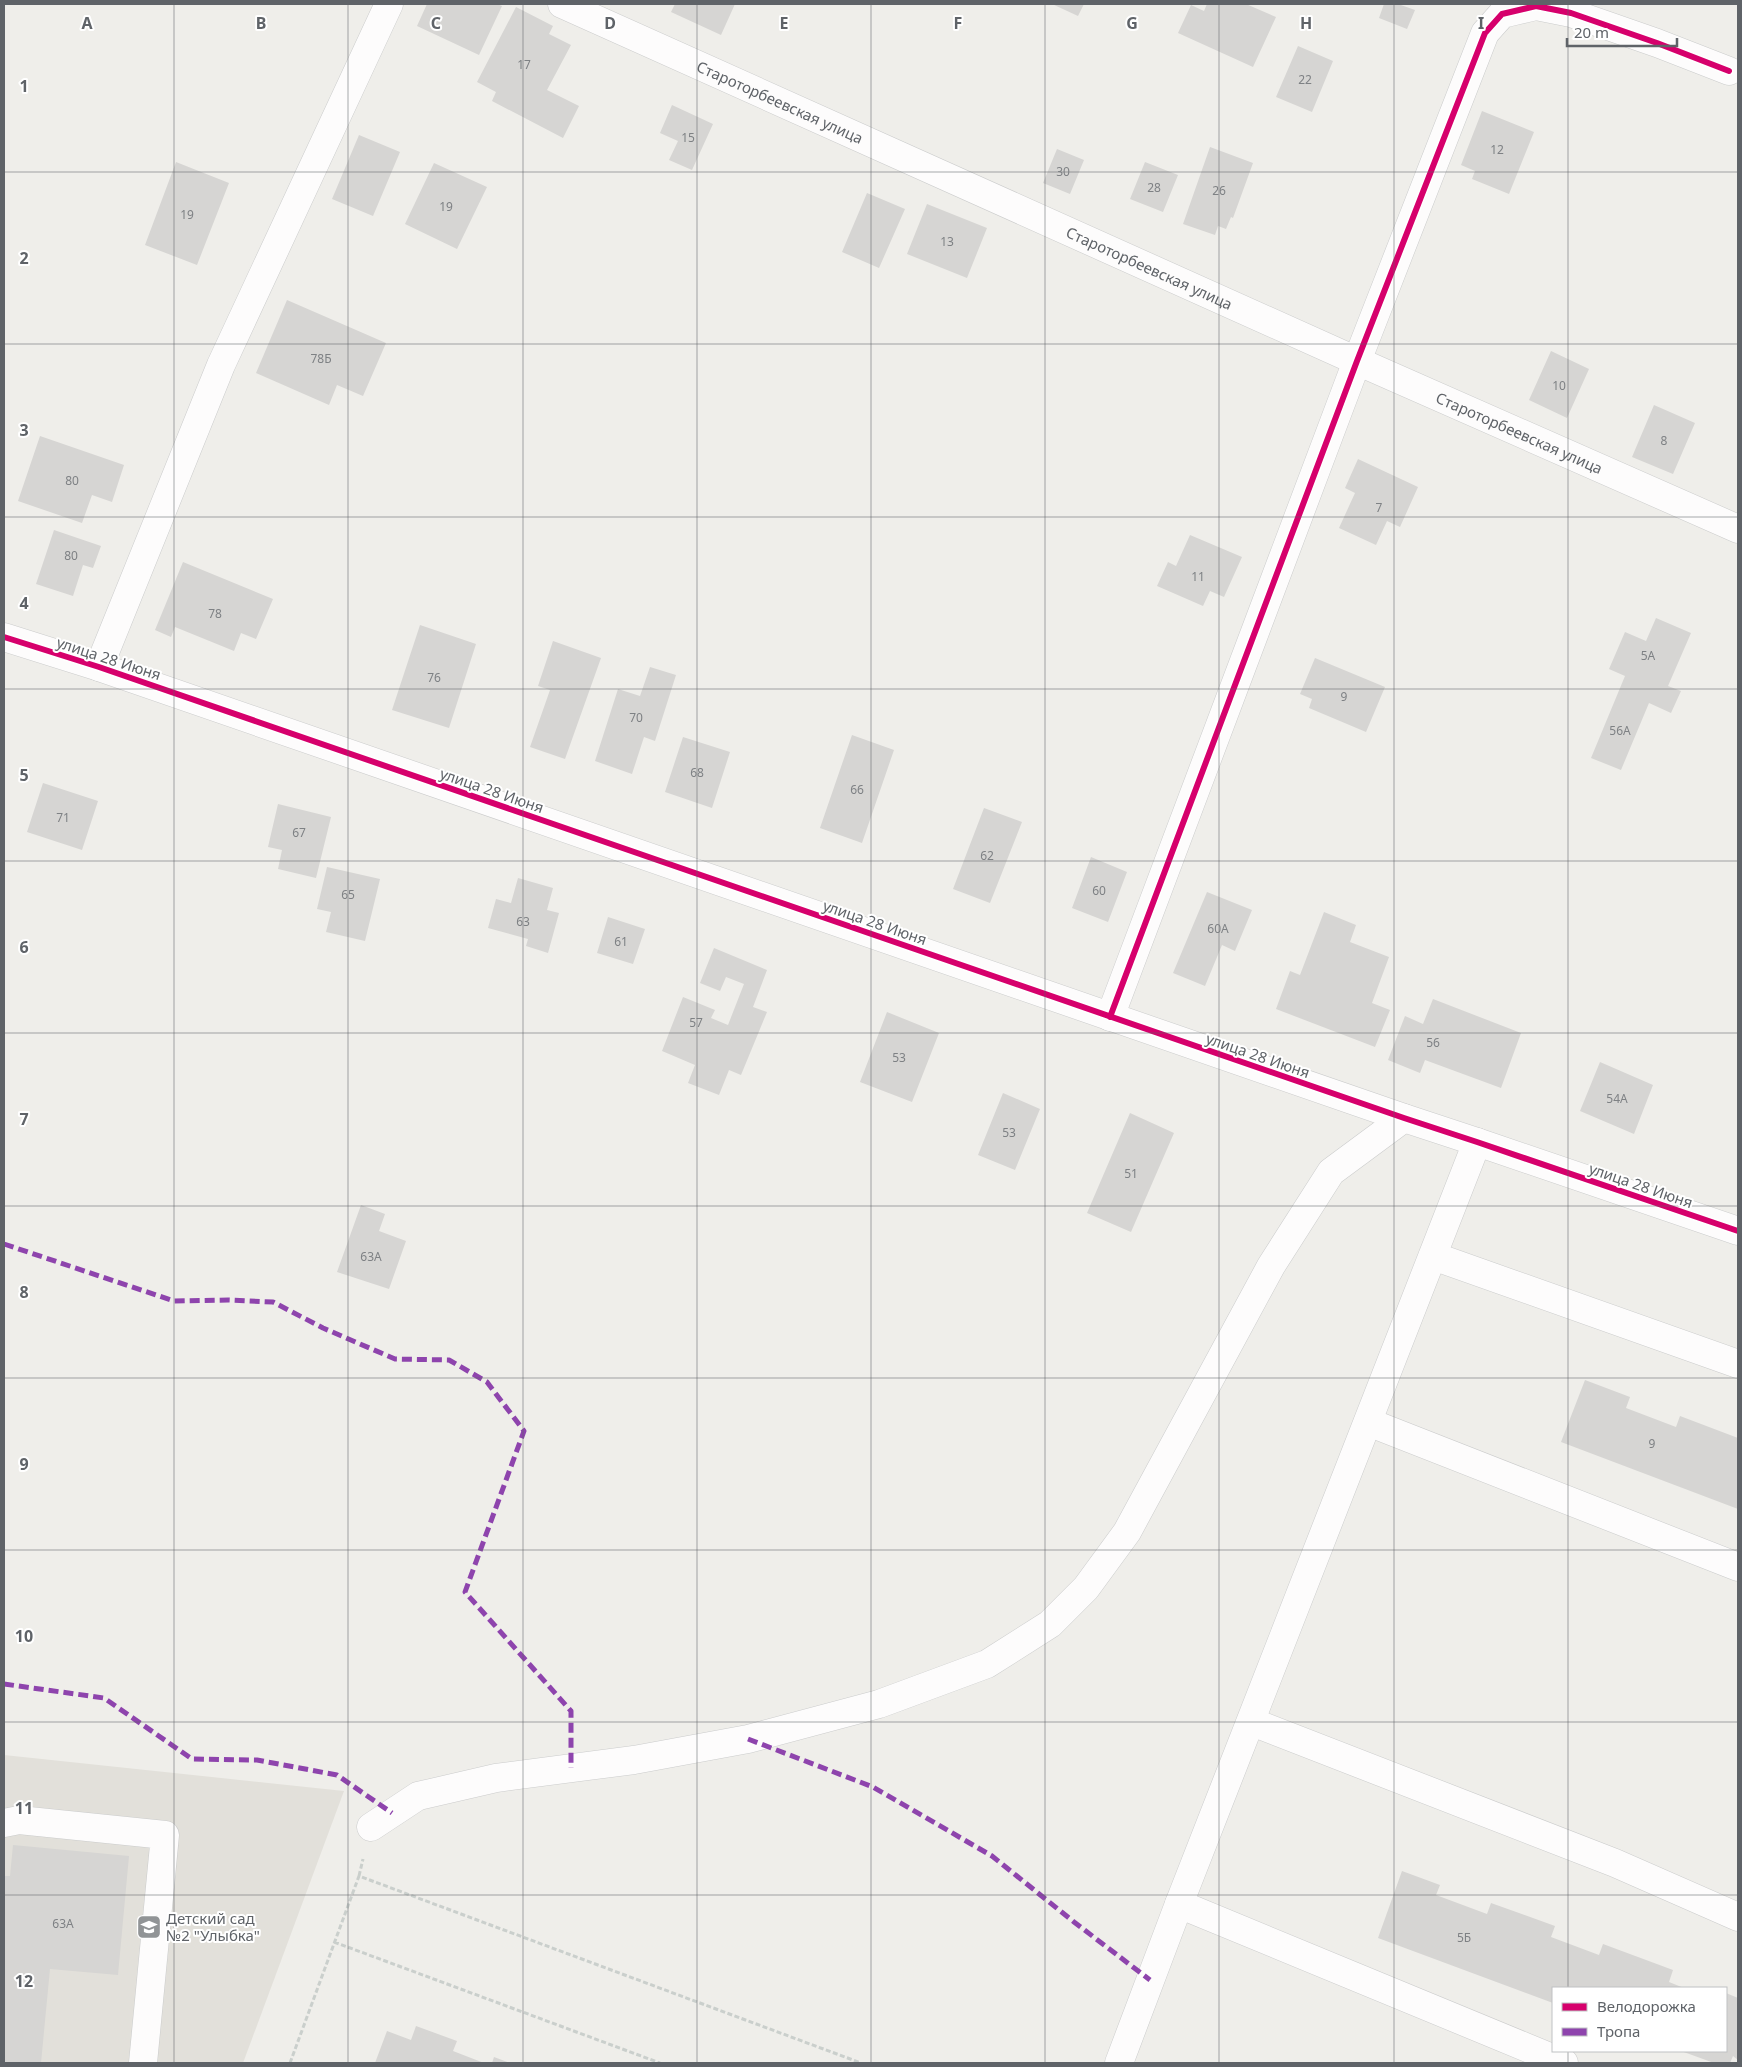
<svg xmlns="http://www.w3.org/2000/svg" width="1742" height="2067" font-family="'Noto Sans',sans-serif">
<rect width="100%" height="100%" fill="#efeeea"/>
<path fill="#e2e0da" d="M4,1755L344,1791L243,2063H4Z"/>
<path fill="#d6d5d3" d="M427,4H497L502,6L479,55L417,26Z
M675,4H735L721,35L671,12Z
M1052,4H1084L1078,16Z
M1207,4H1246L1276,17L1253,67L1178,33L1191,5L1204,11Z
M1384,4H1398L1415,10L1407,29L1379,18Z
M516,7L553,26L549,34L571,45L547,90L579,106L563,138L492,101L496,92L477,82Z
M1298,46L1333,61L1312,112L1276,97Z
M672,105L713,124L692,170L669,160L678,141L660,133Z
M1482,111L1534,132L1509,194L1472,179L1475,171L1461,165Z
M359,135L400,152L373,216L332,199Z
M1210,147L1253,163L1233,218L1231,217L1226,229L1218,226L1215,235L1183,224Z
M1057,149L1084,160L1070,194L1043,183Z
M176,162L229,183L197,265L145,245Z
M1145,162L1178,175L1163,212L1130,199Z
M434,163L487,187L457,249L405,224Z
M867,193L905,209L879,268L842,252Z
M927,204L987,228L967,278L907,254Z
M287,300L386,343L363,396L337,385L329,405L256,373Z
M1551,351L1589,369L1567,418L1529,400Z
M1654,405L1695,423L1673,474L1632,457Z
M40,436L124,465L112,502L92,495L82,523L18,501Z
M1358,459L1418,487L1400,527L1387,521L1376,545L1339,528L1355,493L1345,488Z
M54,530L101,546L93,568L83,565L73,596L36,584Z
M1190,535L1242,557L1224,597L1210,591L1203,606L1157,586L1168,562L1176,566Z
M183,562L273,599L256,639L241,633L234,651L175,627L171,637L155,630Z
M1656,618L1691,633L1668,686L1681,691L1671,713L1649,703L1621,770L1591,758L1625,676L1609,669L1625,632L1646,641Z
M420,625L476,644L449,728L392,710Z
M553,641L601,658L565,759L530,747L550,690L538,686Z
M1315,658L1385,687L1366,732L1309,708L1312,699L1300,694Z
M650,667L676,675L655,741L644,737L632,774L595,761L618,689L640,696Z
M852,735L894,750L862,843L820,828Z
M683,737L730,752L712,808L665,792Z
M43,783L98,801L82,850L27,832Z
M278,804L331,817L316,878L278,869L282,850L268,847Z
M984,808L1022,822L990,903L953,889Z
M1091,857L1127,872L1108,922L1072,908Z
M327,867L380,879L365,941L326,932L331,912L317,909Z
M518,878L553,888L547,910L559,913L548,953L526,946L528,939L488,928L496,899L511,903Z
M1207,892L1252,910L1235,951L1222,945L1205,986L1173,973Z
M1324,912L1356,925L1350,942L1389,957L1372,1003L1390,1010L1375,1047L1276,1009L1290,971L1300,975Z
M608,917L645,929L633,964L597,953Z
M714,948L767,970L753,1007L767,1012L741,1075L729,1070L719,1095L688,1083L695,1065L662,1051L683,997L715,1010L711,1018L728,1025L744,984L726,977L720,991L700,983Z
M1433,999L1521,1033L1501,1088L1425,1060L1420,1073L1388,1060L1405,1016L1423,1024Z
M887,1012L939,1033L912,1102L860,1082Z
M1600,1062L1653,1085L1634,1134L1580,1111Z
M1003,1093L1040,1109L1015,1170L978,1155Z
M1130,1113L1174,1133L1131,1232L1087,1213Z
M361,1205L385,1214L379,1231L406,1241L389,1289L337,1272Z
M1585,1380L1630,1397L1626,1408L1676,1427L1680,1416L1738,1438V1509L1561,1442Z
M13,1845L129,1856L118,1975L50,1969L41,2063H4V1876H10Z
M1402,1871L1440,1885L1436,1895L1487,1914L1491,1903L1555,1926L1551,1937L1599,1955L1603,1944L1673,1970L1669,1982L1684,1988H1553V2003L1378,1938Z
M1726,1993L1738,1998V2060L1733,2056L1730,2063H1714L1681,2051H1726Z
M416,2026L457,2041L453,2051L484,2063H375L387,2031L411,2040Z
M494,2057L510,2063H492Z"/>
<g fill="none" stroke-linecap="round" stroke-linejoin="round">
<defs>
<g id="minor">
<path id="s1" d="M562,4L1357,361L1738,529"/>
<path d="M4,637L99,667L1404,1118L1477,1142L1738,1231"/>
<path d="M99,667L221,365L389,4"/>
<path d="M1110,1017L1357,361L1485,33L1502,14L1536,6L1571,13L1657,43L1729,71"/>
<path d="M1433,1256L1738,1364"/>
<path d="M1368,1422L1738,1567"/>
<path d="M1252,1722L1615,1863L1738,1917"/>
<path d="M4,1823L19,1820L165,1835L143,2063"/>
<path d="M371,1827L418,1796L496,1778L634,1760L748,1739L879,1704L987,1664L1050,1624L1086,1588L1127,1532L1271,1266L1331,1172L1404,1118"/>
<path d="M1179,1904L1564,2063"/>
<path d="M1119,2063L1179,1904L1477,1142"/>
</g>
</defs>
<use href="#minor" stroke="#cbcccc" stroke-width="29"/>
<path stroke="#cacfcc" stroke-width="3" stroke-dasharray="5 2.5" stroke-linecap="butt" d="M359,1876L363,1859
M334,1942L660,2063
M290,2063L359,1876L861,2063"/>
<use href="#minor" stroke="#fdfcfc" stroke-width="28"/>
<path stroke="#8e44ad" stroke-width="5" stroke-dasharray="10 5" stroke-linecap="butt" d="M4,1244L174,1301L228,1300L273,1302L323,1328L395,1359L449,1360L487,1382L524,1431L465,1592L571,1711V1768
M4,1684L104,1698L192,1759L257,1760L337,1775L392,1813
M748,1739L873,1787L992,1856L1074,1922L1150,1980"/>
<defs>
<path id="cycleway" d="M4,637L99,667L1404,1118L1477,1142L1738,1231
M1110,1017L1357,361L1485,33L1502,14L1536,6L1571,13L1657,43L1729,71"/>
</defs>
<use href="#cycleway" stroke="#fff" stroke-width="9"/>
<use href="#cycleway" stroke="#d6006c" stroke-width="6"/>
</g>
<path fill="none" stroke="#5f6368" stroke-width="1" stroke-opacity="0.55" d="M174,4V2063M348,4V2063M523,4V2063M697,4V2063M871,4V2063M1045,4V2063M1219,4V2063M1394,4V2063M1568,4V1988M4,172H1738M4,344H1738M4,517H1738M4,689H1738M4,861H1738M4,1033H1738M4,1206H1738M4,1378H1738M4,1550H1738M4,1722H1738M4,1895H1738M1568,2051V2063"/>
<defs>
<symbol id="school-square" viewBox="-11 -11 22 22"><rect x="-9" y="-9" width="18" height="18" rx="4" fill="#919496" stroke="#fff"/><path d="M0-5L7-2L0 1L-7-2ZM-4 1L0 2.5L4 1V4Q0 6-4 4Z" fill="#fff"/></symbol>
</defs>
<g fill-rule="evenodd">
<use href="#school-square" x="135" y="1913" width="28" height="28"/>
</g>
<g text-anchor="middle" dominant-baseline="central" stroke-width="4" stroke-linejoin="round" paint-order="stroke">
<g font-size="12" fill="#7e8184">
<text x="524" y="64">17</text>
<text x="1305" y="79">22</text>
<text x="688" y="137">15</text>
<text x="1497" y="149">12</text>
<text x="1063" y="171">30</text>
<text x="1154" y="187">28</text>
<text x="1219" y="190">26</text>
<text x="446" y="206">19</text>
<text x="187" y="214">19</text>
<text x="947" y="241">13</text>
<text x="321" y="358">78Б</text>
<text x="1559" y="385">10</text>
<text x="1664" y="440">8</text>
<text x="72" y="480">80</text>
<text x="1379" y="507">7</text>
<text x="71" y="555">80</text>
<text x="1198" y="576">11</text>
<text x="215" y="613">78</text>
<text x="1648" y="655">5А</text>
<text x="434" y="677">76</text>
<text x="1344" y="696">9</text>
<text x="636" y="717">70</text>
<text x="1620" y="730">56А</text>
<text x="697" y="772">68</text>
<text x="857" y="789">66</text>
<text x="63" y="817">71</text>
<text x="299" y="832">67</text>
<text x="987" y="855">62</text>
<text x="1099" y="890">60</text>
<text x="348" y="894">65</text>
<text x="523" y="921">63</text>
<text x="1218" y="928">60А</text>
<text x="621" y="941">61</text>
<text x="696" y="1022">57</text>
<text x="1433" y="1042">56</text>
<text x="899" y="1057">53</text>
<text x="1617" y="1098">54А</text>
<text x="1009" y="1132">53</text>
<text x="1131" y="1173">51</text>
<text x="371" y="1256">63А</text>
<text x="1652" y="1443">9</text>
<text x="63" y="1923">63А</text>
<text x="1464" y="1937">5Б</text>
</g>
<g font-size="15" fill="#5f6368" stroke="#fff">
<text stroke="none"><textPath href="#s1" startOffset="239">Староторбеевская улица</textPath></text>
<text stroke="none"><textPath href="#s1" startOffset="644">Староторбеевская улица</textPath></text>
<text stroke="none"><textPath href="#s1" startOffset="1049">Староторбеевская улица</textPath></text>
<text transform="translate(109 658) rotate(18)">улица 28 Июня</text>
<text transform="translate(492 790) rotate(19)">улица 28 Июня</text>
<text transform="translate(875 922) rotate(19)">улица 28 Июня</text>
<text transform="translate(1258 1055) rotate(19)">улица 28 Июня</text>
<text transform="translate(1641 1185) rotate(19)">улица 28 Июня</text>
</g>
<g font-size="15" fill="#5f6368" stroke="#fff" text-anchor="start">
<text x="166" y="1918">Детский сад<tspan x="166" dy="17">№2 "Улыбка"</tspan></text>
</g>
</g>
<g font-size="16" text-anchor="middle" font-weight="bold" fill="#5f6368" stroke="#fff" stroke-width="4" stroke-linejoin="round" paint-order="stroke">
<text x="87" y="29">A</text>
<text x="261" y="29">B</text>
<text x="436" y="29">C</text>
<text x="610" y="29">D</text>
<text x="784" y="29">E</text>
<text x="958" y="29">F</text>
<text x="1132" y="29">G</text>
<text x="1306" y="29">H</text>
<text x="1481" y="29">I</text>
<text x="24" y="92">1</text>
<text x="24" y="264">2</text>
<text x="24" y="436">3</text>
<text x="24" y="609">4</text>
<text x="24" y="781">5</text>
<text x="24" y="953">6</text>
<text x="24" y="1125">7</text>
<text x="24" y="1298">8</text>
<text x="24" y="1470">9</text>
<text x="24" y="1642">10</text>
<text x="24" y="1814">11</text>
<text x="24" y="1987">12</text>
</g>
<rect width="1742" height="2067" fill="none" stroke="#5f6368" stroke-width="10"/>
<rect x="1552" y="1987" width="175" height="65" fill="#ffffff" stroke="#bfc1c3"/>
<rect x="1562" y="2003" width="25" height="8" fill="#d6006c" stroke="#bfc1c3"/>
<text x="1597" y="2012" font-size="15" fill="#5f6368">Велодорожка</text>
<rect x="1562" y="2028" width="25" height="8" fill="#8e44ad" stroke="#bfc1c3"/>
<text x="1597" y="2037" font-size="15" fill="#5f6368">Тропа</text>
<path d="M1567 38v8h110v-8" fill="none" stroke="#5f6368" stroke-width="2.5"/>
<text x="1574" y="38" font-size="15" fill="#5f6368" stroke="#ffffff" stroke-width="4" paint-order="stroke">20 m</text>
</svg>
